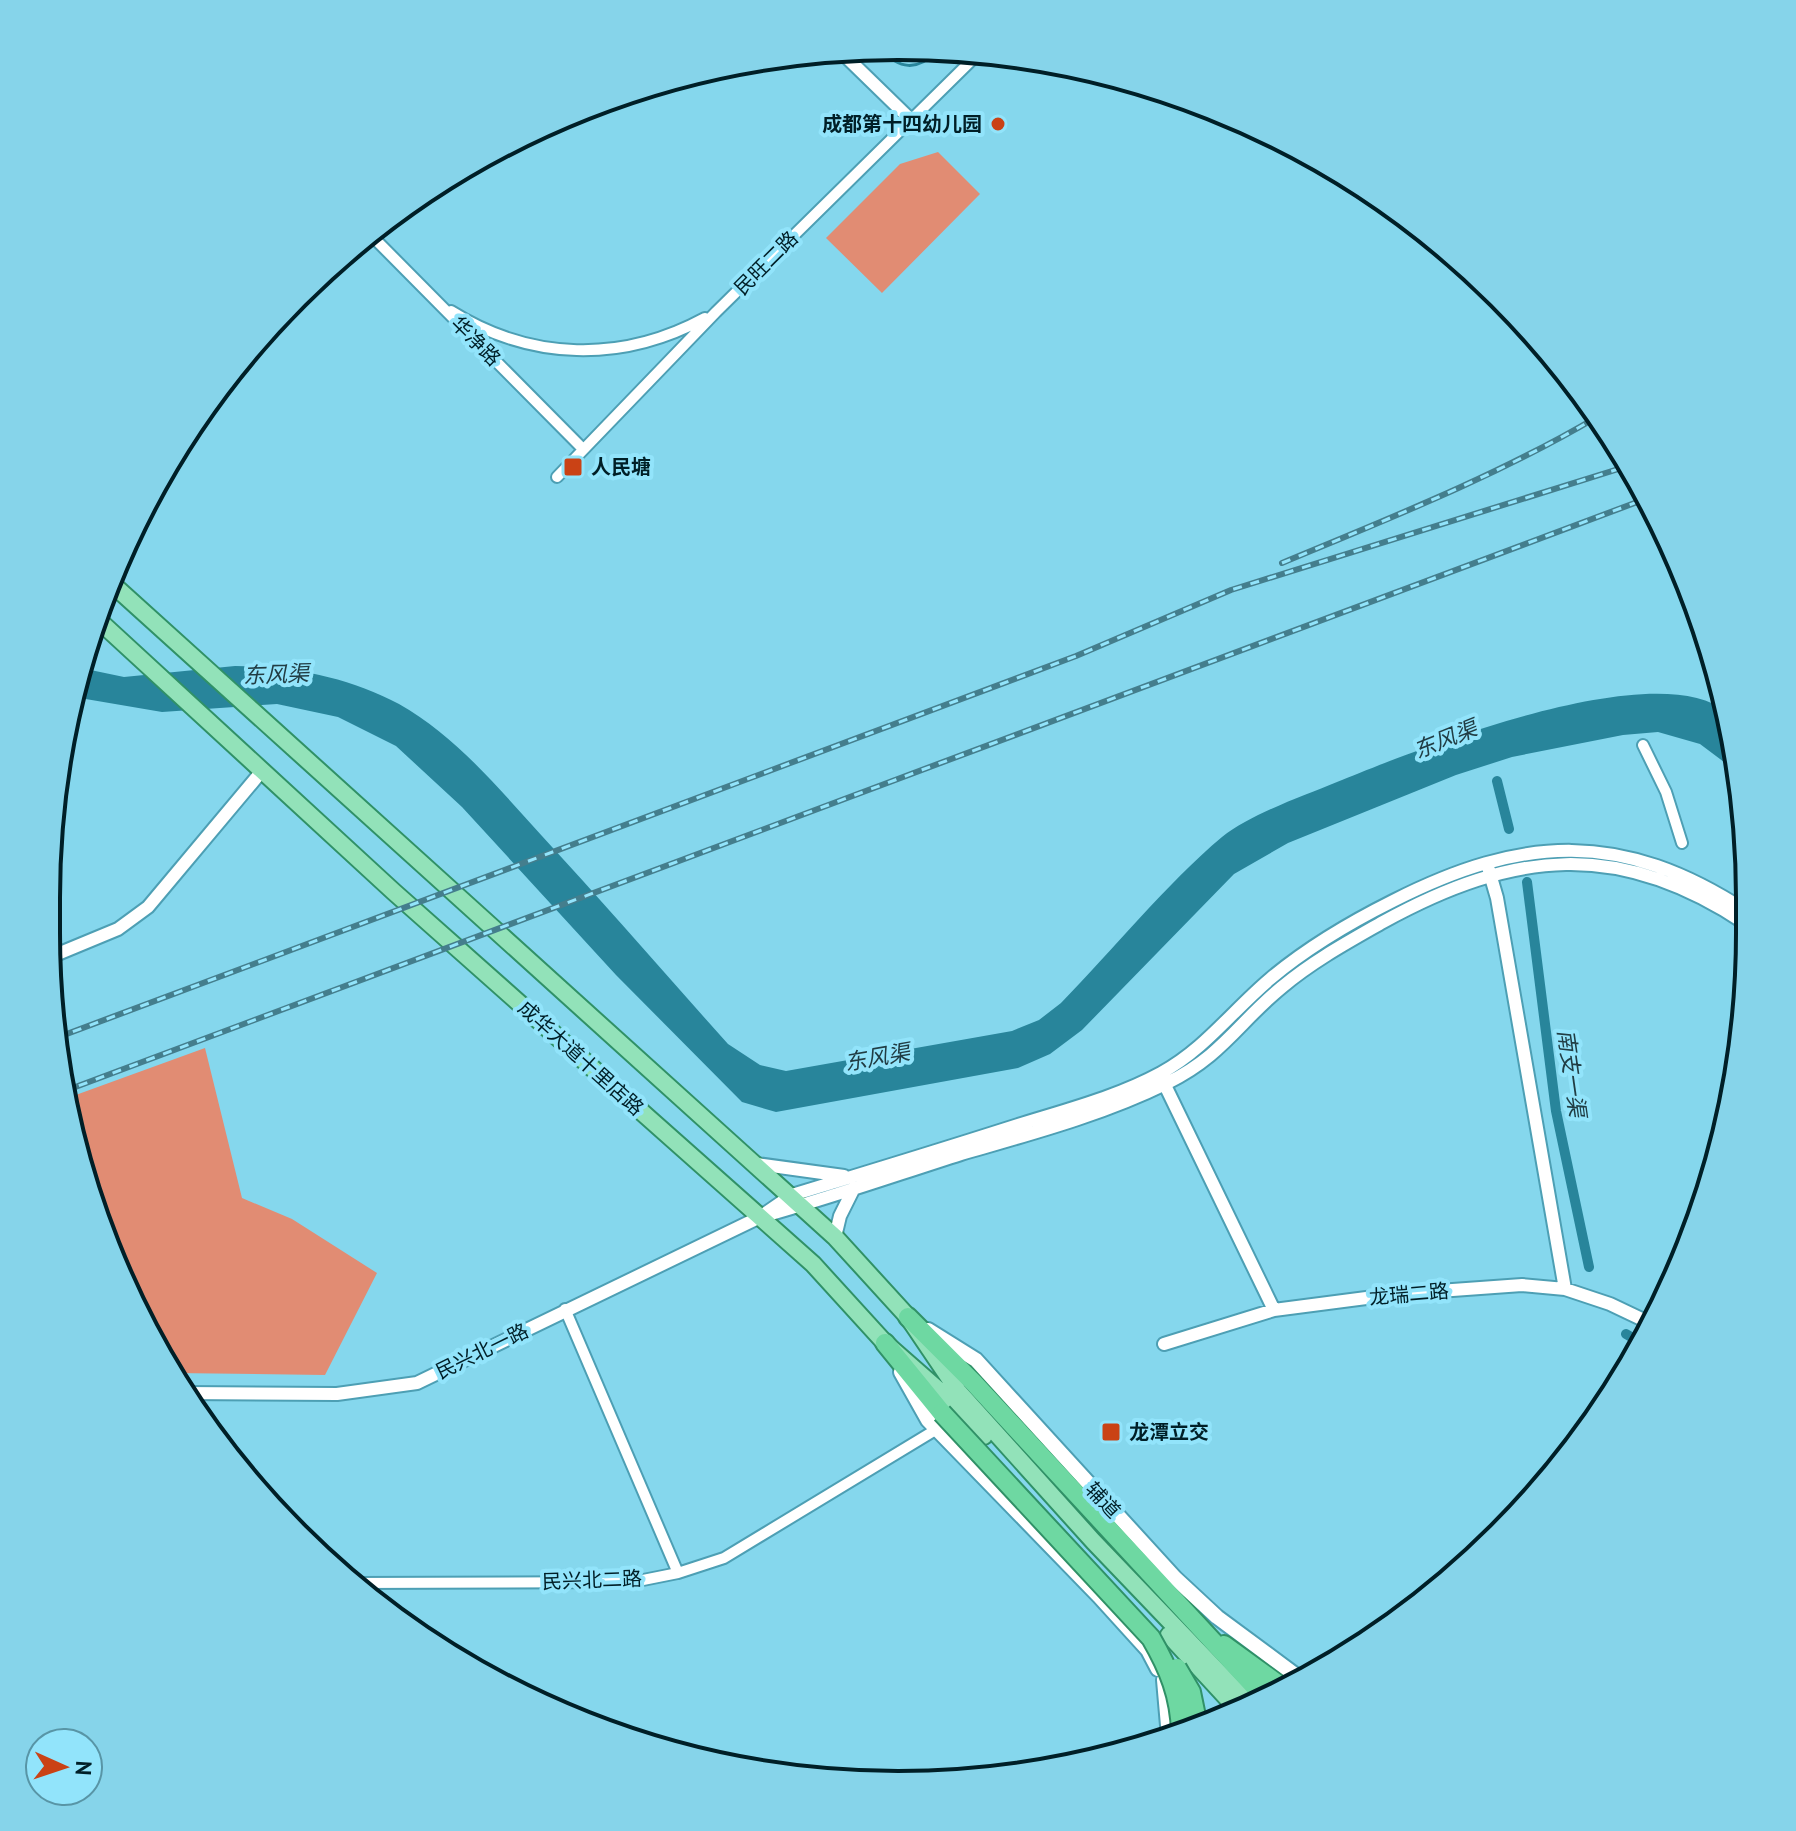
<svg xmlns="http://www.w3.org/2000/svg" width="1796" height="1831" font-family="'PT Sans','Noto Sans SC',sans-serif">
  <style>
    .green { fill: #e18c73 }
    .water { fill: #28859b }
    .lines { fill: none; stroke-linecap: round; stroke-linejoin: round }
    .stream { stroke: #28859b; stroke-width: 3 }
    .canal { stroke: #28859b; stroke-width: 10 }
    .minor-casing { stroke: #4d9fb4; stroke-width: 14 }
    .tertiary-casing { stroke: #4d9fb4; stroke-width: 16 }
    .secondary-casing { stroke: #4d9fb4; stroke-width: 18 }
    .primary-casing { stroke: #309167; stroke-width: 20 }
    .trunk-casing { stroke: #309167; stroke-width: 22 }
    .minor { stroke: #fff; stroke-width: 10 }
    .tertiary { stroke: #fff; stroke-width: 12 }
    .secondary { stroke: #fff; stroke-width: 14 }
    .primary { stroke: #92e2b9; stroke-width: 16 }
    .trunk { stroke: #6ed8a2; stroke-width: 18 }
    .rail-casing { stroke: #447e8d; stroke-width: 6 }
    .rail { stroke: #92e4fb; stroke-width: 3; stroke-dasharray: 9; stroke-linecap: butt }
    .trunk-bridge-casing { stroke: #309167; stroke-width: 22; stroke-linecap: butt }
    .trunk-bridge { stroke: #6ed8a2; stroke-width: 18 }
    .poi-dot { fill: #ca4215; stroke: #92e4fb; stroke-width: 3 }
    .labels { text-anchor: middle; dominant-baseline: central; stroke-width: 8; stroke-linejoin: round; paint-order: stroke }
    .poi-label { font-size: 20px; font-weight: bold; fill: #001f27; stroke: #92e4fb; text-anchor: start }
    .street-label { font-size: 20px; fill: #001f27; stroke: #92e4fb }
    .water-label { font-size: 22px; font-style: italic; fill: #213d44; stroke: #92e4fb }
    .rim { fill: none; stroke: #001f27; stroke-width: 4 }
  </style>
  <rect width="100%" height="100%" fill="#85d7ed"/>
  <!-- green -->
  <path class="green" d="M 938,152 L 980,194 L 882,293 L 826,238 L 900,164 Z
    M 205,1048 L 242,1198 L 292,1219 L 377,1273 L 325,1375 L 172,1373 L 111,1259 L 62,1100 Z"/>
  <!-- water -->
  <path class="water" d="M 235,666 C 291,666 349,677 399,704 C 456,736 498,788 542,836 C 605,904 666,975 728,1044 L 760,1065 L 786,1071 L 1012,1031 L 1039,1020 L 1061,1003 C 1112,951 1167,883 1222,837 C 1251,814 1303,796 1337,782 C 1416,750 1654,654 1727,712 L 1736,771 L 1700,744 L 1658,732 L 1623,735 L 1512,757 L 1456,775 L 1288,843 L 1234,874 L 1082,1030 L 1050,1054 L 1018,1068 L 776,1112 L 742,1102 L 616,975 L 462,807 L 396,746 L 338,717 L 277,704 L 162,712 L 74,697 L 81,668 L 124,677 Z"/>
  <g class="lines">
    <!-- stream -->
    <path class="stream" d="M 879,49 C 900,69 916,72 938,51"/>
    <!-- canal -->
    <path class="canal" d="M 1497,781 L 1509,829
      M 1527,882 L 1556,1111 L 1589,1267
      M 1626,1334 L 1643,1344"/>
    <!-- minor casing -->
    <g class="minor-casing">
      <path id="minor" d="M 368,232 L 583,449
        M 451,311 C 531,361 622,363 705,318
        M 557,477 L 716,312 L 980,52
        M 1643,745 L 1666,792 L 1682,843
        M 565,1309 L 678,1573
        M 353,1583 L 633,1582 L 678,1573 L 724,1558 L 937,1429"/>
    </g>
    <!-- tertiary casing -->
    <g class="tertiary-casing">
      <path id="tertiary" d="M 838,49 L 911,120
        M 1488,867 L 1497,898 L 1565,1289
        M 48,958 L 118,929 L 148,907 L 262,771
        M 1162,1079 L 1274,1310
        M 757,1164 L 844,1176
        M 771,1214 C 835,1196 898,1174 961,1154 C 1030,1134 1102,1115 1167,1083 C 1222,1056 1238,1023 1282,987 C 1313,961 1348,942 1383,922 C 1514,850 1619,839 1746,924
        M 835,1237 L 840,1216 L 854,1188
        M 1164,1344 L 1274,1310 L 1397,1294 L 1522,1285 L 1565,1289 L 1610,1304 L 1652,1324
        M 183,1393 L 337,1394 L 417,1383 L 760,1217 L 792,1195 C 868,1172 943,1149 1018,1125 C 1066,1110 1117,1097 1161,1073 C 1205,1049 1232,1011 1270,979 C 1308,947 1349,923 1393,901 C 1523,835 1622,830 1746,911"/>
    </g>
    <!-- secondary casing -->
    <g class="secondary-casing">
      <path id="secondary" d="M 928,1330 L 976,1360 L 1175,1578 L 1217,1617 L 1302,1680
        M 901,1372 L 928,1420 L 1099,1596 L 1148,1650 L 1158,1669
        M 1164,1680 L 1169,1737"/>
    </g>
    <!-- primary casing -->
    <g class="primary-casing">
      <path id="primary" d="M 110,582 L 835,1237 L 908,1317 L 958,1391 L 1093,1541 L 1251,1706
        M 95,617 L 394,892 L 813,1264 L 885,1343 L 950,1400 L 984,1436
        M 1169,1635 L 1239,1711"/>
    </g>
    <!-- trunk casing -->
    <g class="trunk-casing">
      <path id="trunk" d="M 908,1317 L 973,1382 L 1267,1700
        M 885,1343 L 942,1413
        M 1224,1645 L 1286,1690"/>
    </g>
    <!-- minor -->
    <use href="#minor" class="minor"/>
    <!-- tertiary -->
    <use href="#tertiary" class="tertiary"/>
    <!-- secondary -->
    <use href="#secondary" class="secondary"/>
    <!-- primary -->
    <use href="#primary" class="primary"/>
    <!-- trunk -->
    <use href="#trunk" class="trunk"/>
    <!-- rail casing -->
    <g class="rail-casing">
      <path id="rail" d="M 1282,563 C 1390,518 1497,476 1597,417
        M 56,1038 L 1076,656 L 1231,590 L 1628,466
        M 62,1092 L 1648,498"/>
    </g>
    <!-- rail -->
    <use href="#rail" class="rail"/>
    <!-- trunk-bridge casing -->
    <g class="trunk-bridge-casing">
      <path id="trunk-bridge" d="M 942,1413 L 1151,1638 C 1169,1669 1180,1696 1181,1732
        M 1177,1668 L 1191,1692 L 1198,1726"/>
    </g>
    <!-- trunk-bridge -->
    <use href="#trunk-bridge" class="trunk-bridge"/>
  </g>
  <!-- markers -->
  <g class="poi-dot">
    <circle cx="998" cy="124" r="8"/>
    <rect x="563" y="457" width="20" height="20" rx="4"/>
    <rect x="1101" y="1422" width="20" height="20" rx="4"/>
  </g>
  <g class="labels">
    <!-- poi labels -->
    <g class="poi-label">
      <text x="982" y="124" text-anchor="end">成都第十四幼儿园</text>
      <text x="591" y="467">人民塘</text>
      <text x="1129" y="1432">龙潭立交</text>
    </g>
    <!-- street labels -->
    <g class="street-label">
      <text transform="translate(766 263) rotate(-45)">民旺二路</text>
      <text transform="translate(476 341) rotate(45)">华净路</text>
      <text transform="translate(581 1058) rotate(42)">成华大道十里店路</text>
      <text transform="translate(1409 1294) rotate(-5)">龙瑞二路</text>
      <text transform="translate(482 1351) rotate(-26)">民兴北一路</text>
      <text transform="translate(1103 1500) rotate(47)">辅道</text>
      <text transform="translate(592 1580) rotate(-2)">民兴北二路</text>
    </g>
    <!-- water labels -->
    <g class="water-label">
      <text transform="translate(276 674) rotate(-2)">东风渠</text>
      <text transform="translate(1445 739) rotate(-22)">东风渠</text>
      <text transform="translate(877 1057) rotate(-10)">东风渠</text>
      <text transform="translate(1572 1073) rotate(82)">南支一渠</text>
    </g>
  </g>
  <!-- crop -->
  <path d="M0 0H1796V1831H0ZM898 60H898A838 838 0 0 1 1736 898V933A838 838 0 0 1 898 1771H898A838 838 0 0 1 60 933V898A838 838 0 0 1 898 60Z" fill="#86d4ea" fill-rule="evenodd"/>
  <path class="rim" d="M898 60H898A838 838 0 0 1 1736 898V933A838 838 0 0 1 898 1771H898A838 838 0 0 1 60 933V898A838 838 0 0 1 898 60Z"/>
  <!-- north arrow -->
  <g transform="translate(64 1767) rotate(93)"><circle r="38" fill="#92e4fb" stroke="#5895a6" stroke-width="2"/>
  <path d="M0-6L14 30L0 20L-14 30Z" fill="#ca4215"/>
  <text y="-12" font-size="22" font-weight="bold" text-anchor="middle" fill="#001f27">N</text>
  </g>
</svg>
